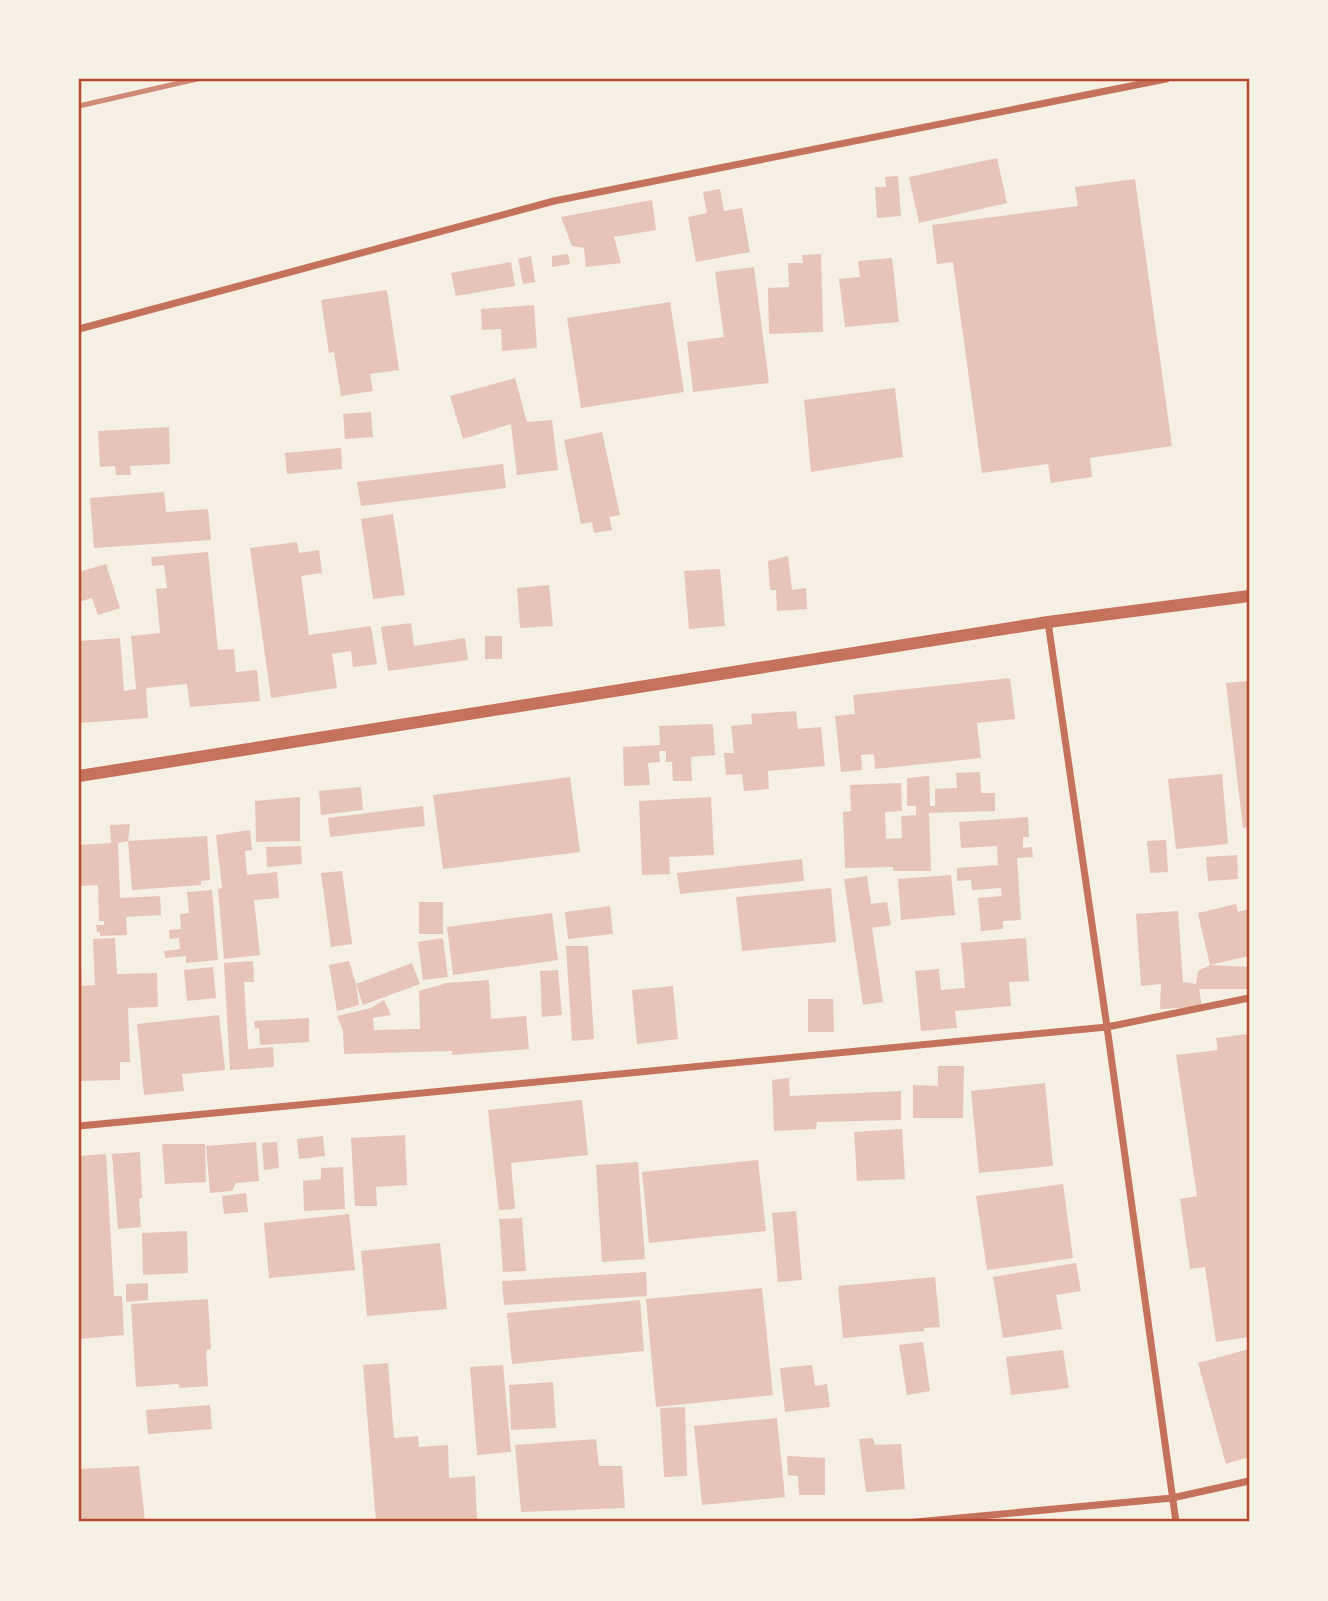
<svg xmlns="http://www.w3.org/2000/svg" width="1328" height="1601" font-family="'DM Sans',sans-serif">
  <style>
    .building { fill: #e6c5b7 }
    .lines { fill: none; stroke-linecap: round; stroke-linejoin: round }
    .minor { stroke: #c5725c; stroke-width: 7 }
    .tertiary { stroke: #c5725c; stroke-width: 12 }
    .rail { stroke: #cf8b77; stroke-width: 5 }
    .neatline { fill: none; stroke: #b5482f; stroke-width: 2.5 }
  </style>
  <rect width="100%" height="100%" fill="#f6efe4"/>
  <!-- building -->
  <path class="building" d="M 997,158 L 1007,203 L 919,223 L 909,177 Z
    M 898,176 L 901,216 L 877,218 L 875,187 L 886,187 L 885,177 Z
    M 1135,179 L 1172,446 L 1090,458 L 1092,477 L 1051,483 L 1048,464 L 982,473 L 953,262 L 937,264 L 932,225 L 1078,206 L 1075,187 Z
    M 720,189 L 724,211 L 742,208 L 750,252 L 696,262 L 688,217 L 707,213 L 703,192 Z
    M 652,200 L 656,230 L 614,237 L 621,263 L 586,267 L 584,248 L 572,246 L 561,217 Z
    M 568,254 L 570,264 L 552,267 L 552,256 Z
    M 821,254 L 823,332 L 769,334 L 768,288 L 789,287 L 788,263 L 803,263 L 802,255 Z
    M 531,256 L 535,282 L 523,284 L 518,259 Z
    M 892,258 L 899,322 L 845,327 L 839,279 L 860,277 L 858,261 Z
    M 511,262 L 515,286 L 456,296 L 451,273 Z
    M 754,267 L 769,383 L 693,392 L 687,342 L 724,337 L 715,272 Z
    M 387,290 L 399,370 L 370,374 L 373,391 L 341,396 L 334,352 L 329,353 L 321,300 Z
    M 670,302 L 684,392 L 581,408 L 567,318 Z
    M 534,305 L 537,348 L 502,351 L 501,329 L 482,330 L 481,309 Z
    M 515,378 L 527,422 L 552,420 L 558,470 L 517,475 L 511,424 L 463,439 L 450,396 Z
    M 895,388 L 903,457 L 811,472 L 804,400 Z
    M 371,412 L 373,437 L 345,439 L 343,414 Z
    M 169,427 L 170,464 L 130,466 L 131,475 L 116,475 L 115,466 L 100,467 L 98,431 Z
    M 602,432 L 620,515 L 609,517 L 612,530 L 594,533 L 592,522 L 581,524 L 564,440 Z
    M 341,448 L 342,469 L 287,474 L 285,453 Z
    M 503,464 L 506,488 L 361,506 L 357,482 Z
    M 164,492 L 166,512 L 208,509 L 211,540 L 94,548 L 90,498 Z
    M 393,514 L 405,595 L 373,599 L 361,519 Z
    M 297,542 L 299,553 L 319,550 L 322,573 L 301,576 L 309,635 L 371,626 L 377,664 L 353,667 L 351,651 L 332,654 L 337,688 L 271,698 L 250,548 Z
    M 208,552 L 218,650 L 234,649 L 236,672 L 257,670 L 260,701 L 190,707 L 187,684 L 166,686 L 146,688 L 148,718 L 79,723 L 79,641 L 120,638 L 124,691 L 136,689 L 131,636 L 160,633 L 156,589 L 167,588 L 164,565 L 152,566 L 151,557 Z
    M 788,556 L 792,590 L 806,588 L 807,609 L 777,611 L 776,590 L 770,590 L 768,561 Z
    M 106,564 L 120,608 L 98,615 L 92,598 L 79,602 L 79,572 Z
    M 720,569 L 725,626 L 689,629 L 684,571 Z
    M 549,585 L 553,626 L 520,628 L 517,588 Z
    M 411,623 L 414,646 L 465,638 L 468,660 L 388,671 L 381,627 Z
    M 485,636 L 502,636 L 502,659 L 485,659 Z
    M 1010,678 L 1015,719 L 977,723 L 981,758 L 875,769 L 874,754 L 861,755 L 862,770 L 841,772 L 835,716 L 855,714 L 853,695 Z
    M 1249,681 L 1249,827 L 1243,828 L 1226,683 Z
    M 796,711 L 798,729 L 821,727 L 825,766 L 768,771 L 769,789 L 744,791 L 742,774 L 726,775 L 724,753 L 734,753 L 731,726 L 752,724 L 751,714 Z
    M 713,724 L 715,755 L 691,757 L 692,781 L 673,781 L 672,762 L 666,762 L 666,751 L 659,751 L 660,762 L 648,763 L 650,785 L 624,786 L 623,747 L 660,745 L 659,726 Z
    M 980,772 L 981,793 L 995,793 L 995,811 L 929,813 L 931,871 L 893,871 L 893,867 L 845,868 L 843,812 L 851,811 L 850,785 L 901,783 L 902,811 L 885,812 L 886,839 L 902,838 L 901,816 L 916,815 L 916,806 L 907,806 L 907,778 L 929,776 L 930,806 L 935,806 L 935,789 L 957,788 L 956,773 Z
    M 1222,774 L 1228,844 L 1176,849 L 1168,779 Z
    M 570,777 L 580,852 L 443,869 L 433,795 Z
    M 361,787 L 363,810 L 321,815 L 319,791 Z
    M 300,797 L 300,841 L 256,842 L 255,801 Z
    M 711,797 L 714,855 L 669,857 L 670,874 L 642,875 L 639,801 Z
    M 423,806 L 425,826 L 330,837 L 328,818 Z
    M 1028,817 L 1029,837 L 1023,837 L 1023,848 L 1032,847 L 1033,857 L 1017,858 L 1021,920 L 1003,921 L 1003,929 L 981,931 L 978,898 L 1002,896 L 1001,888 L 972,890 L 971,880 L 957,881 L 957,868 L 998,865 L 997,846 L 961,848 L 959,822 Z
    M 130,824 L 128,841 L 207,836 L 210,880 L 201,881 L 201,885 L 132,890 L 128,841 L 118,843 L 120,898 L 160,896 L 161,915 L 126,917 L 127,935 L 100,936 L 100,932 L 97,932 L 96,925 L 104,925 L 104,921 L 99,921 L 98,885 L 79,886 L 79,845 L 111,843 L 110,825 Z
    M 250,830 L 252,850 L 245,851 L 247,875 L 277,872 L 279,898 L 254,900 L 260,955 L 224,959 L 218,889 L 222,888 L 216,835 Z
    M 1166,840 L 1168,872 L 1150,873 L 1147,841 Z
    M 301,846 L 302,864 L 267,867 L 266,847 Z
    M 1237,855 L 1238,879 L 1208,881 L 1206,857 Z
    M 802,859 L 804,881 L 680,894 L 677,873 Z
    M 342,871 L 352,944 L 331,947 L 321,873 Z
    M 951,875 L 955,915 L 901,920 L 898,879 Z
    M 867,876 L 871,904 L 887,902 L 891,925 L 872,928 L 883,1002 L 863,1005 L 844,879 Z
    M 831,888 L 836,942 L 742,951 L 736,897 Z
    M 212,890 L 218,960 L 186,963 L 186,956 L 165,958 L 164,951 L 180,949 L 179,938 L 170,939 L 169,930 L 181,929 L 180,914 L 189,913 L 187,892 Z
    M 419,902 L 443,902 L 443,934 L 419,934 Z
    M 1236,904 L 1238,912 L 1249,909 L 1249,956 L 1210,965 L 1198,913 Z
    M 610,906 L 613,934 L 568,939 L 565,912 Z
    M 1178,911 L 1183,982 L 1196,984 L 1198,971 L 1210,965 L 1249,967 L 1249,989 L 1199,989 L 1202,1007 L 1160,1009 L 1161,984 L 1141,986 L 1136,914 Z
    M 552,913 L 558,960 L 453,975 L 447,927 Z
    M 115,938 L 117,974 L 157,973 L 158,1007 L 128,1008 L 130,1062 L 120,1062 L 120,1080 L 79,1081 L 79,968 L 81,968 L 82,986 L 95,985 L 93,939 Z
    M 443,938 L 448,977 L 423,980 L 418,942 Z
    M 1026,938 L 1029,981 L 1009,982 L 1011,1006 L 955,1011 L 957,1028 L 921,1031 L 915,971 L 939,969 L 941,990 L 965,988 L 961,943 Z
    M 566,946 L 588,946 L 594,1039 L 572,1041 Z
    M 253,961 L 254,982 L 244,982 L 248,1049 L 273,1047 L 274,1067 L 230,1070 L 224,963 Z
    M 349,961 L 356,984 L 412,963 L 420,984 L 363,1005 L 356,984 L 359,1005 L 337,1011 L 329,965 Z
    M 213,967 L 216,998 L 187,1001 L 184,970 Z
    M 558,970 L 562,1015 L 542,1017 L 540,971 Z
    M 489,980 L 491,1019 L 526,1016 L 529,1049 L 452,1055 L 452,1051 L 344,1054 L 343,1031 L 337,1016 L 371,1008 L 384,1000 L 391,1015 L 373,1018 L 374,1030 L 420,1029 L 419,991 L 447,983 Z
    M 673,986 L 678,1039 L 637,1044 L 632,990 Z
    M 808,999 L 833,999 L 834,1032 L 808,1032 Z
    M 219,1015 L 225,1070 L 182,1074 L 184,1091 L 144,1095 L 137,1024 Z
    M 309,1018 L 309,1042 L 260,1045 L 259,1028 L 255,1029 L 254,1021 Z
    M 1248,1034 L 1249,1337 L 1216,1342 L 1205,1267 L 1190,1269 L 1180,1199 L 1197,1196 L 1176,1055 L 1218,1050 L 1216,1038 Z
    M 938,1066 L 964,1066 L 963,1118 L 913,1118 L 913,1085 L 938,1086 Z
    M 789,1078 L 790,1096 L 901,1091 L 901,1120 L 817,1122 L 816,1129 L 774,1131 L 772,1080 Z
    M 1045,1083 L 1053,1166 L 979,1173 L 971,1091 Z
    M 582,1100 L 588,1155 L 511,1163 L 515,1209 L 499,1210 L 488,1110 Z
    M 902,1129 L 905,1179 L 857,1181 L 854,1132 Z
    M 405,1135 L 407,1185 L 376,1187 L 377,1206 L 355,1206 L 351,1138 Z
    M 323,1136 L 325,1156 L 299,1159 L 297,1139 Z
    M 256,1142 L 259,1181 L 236,1183 L 232,1191 L 210,1193 L 206,1146 Z
    M 277,1142 L 279,1168 L 264,1170 L 262,1143 Z
    M 162,1144 L 205,1144 L 206,1182 L 165,1184 Z
    M 140,1152 L 142,1198 L 139,1198 L 141,1227 L 118,1229 L 112,1154 Z
    M 106,1154 L 114,1296 L 122,1296 L 124,1335 L 79,1339 L 79,1156 Z
    M 758,1160 L 766,1231 L 649,1243 L 642,1172 Z
    M 638,1162 L 645,1259 L 602,1262 L 596,1165 Z
    M 343,1167 L 345,1209 L 304,1211 L 303,1181 L 321,1179 L 321,1168 Z
    M 1063,1184 L 1073,1258 L 987,1270 L 976,1196 Z
    M 246,1193 L 248,1212 L 224,1214 L 222,1196 Z
    M 796,1211 L 802,1280 L 778,1282 L 772,1213 Z
    M 349,1214 L 355,1270 L 269,1278 L 264,1223 Z
    M 522,1218 L 526,1271 L 503,1272 L 499,1219 Z
    M 187,1231 L 188,1273 L 143,1275 L 142,1233 Z
    M 440,1243 L 447,1309 L 367,1316 L 361,1251 Z
    M 1076,1263 L 1081,1291 L 1056,1295 L 1062,1329 L 1003,1338 L 993,1277 Z
    M 646,1272 L 647,1296 L 504,1305 L 502,1281 Z
    M 935,1277 L 940,1327 L 924,1328 L 924,1331 L 843,1338 L 838,1286 Z
    M 148,1283 L 148,1300 L 126,1302 L 126,1284 Z
    M 762,1288 L 773,1395 L 656,1407 L 646,1299 Z
    M 208,1299 L 211,1349 L 206,1350 L 208,1386 L 180,1388 L 178,1384 L 136,1387 L 131,1304 Z
    M 640,1300 L 644,1351 L 512,1364 L 507,1313 Z
    M 923,1342 L 930,1391 L 907,1395 L 899,1345 Z
    M 1249,1349 L 1249,1457 L 1226,1464 L 1198,1363 Z
    M 1063,1350 L 1069,1388 L 1011,1395 L 1006,1357 Z
    M 388,1363 L 394,1438 L 418,1436 L 419,1447 L 448,1445 L 449,1478 L 475,1476 L 477,1520 L 376,1522 L 363,1365 Z
    M 503,1365 L 511,1452 L 477,1455 L 470,1367 Z
    M 812,1365 L 815,1386 L 827,1384 L 830,1407 L 785,1412 L 780,1368 Z
    M 553,1382 L 556,1428 L 511,1430 L 509,1385 Z
    M 210,1405 L 212,1429 L 148,1434 L 146,1410 Z
    M 685,1407 L 687,1476 L 664,1477 L 660,1408 Z
    M 777,1418 L 785,1497 L 702,1505 L 694,1426 Z
    M 873,1438 L 875,1445 L 901,1444 L 905,1489 L 866,1492 L 859,1439 Z
    M 596,1439 L 599,1466 L 622,1466 L 625,1508 L 521,1512 L 515,1445 Z
    M 787,1456 L 825,1458 L 825,1495 L 799,1495 L 798,1476 L 788,1475 Z
    M 139,1466 L 145,1522 L 79,1522 L 79,1469 Z"/>
  <g class="lines">
    <!-- minor -->
    <path class="minor" d="M 79,329 L 554,201 L 1166,79
      M 1048,622 L 1107,1027 L 1176,1522
      M 79,1126 L 1107,1027 L 1249,998
      M 916,1522 L 1172,1498 L 1249,1481"/>
    <!-- tertiary -->
    <path class="tertiary" d="M 79,776 L 1048,622 L 1249,596"/>
    <!-- rail -->
    <path class="rail" d="M 79,106 L 197,79"/>
  </g>
  <!-- border -->
  <rect width="1328" height="1601" fill="none" stroke="#f6efe4" stroke-width="161"/>
  <rect x="80" y="80" width="1168" height="1440" class="neatline"/>
</svg>
